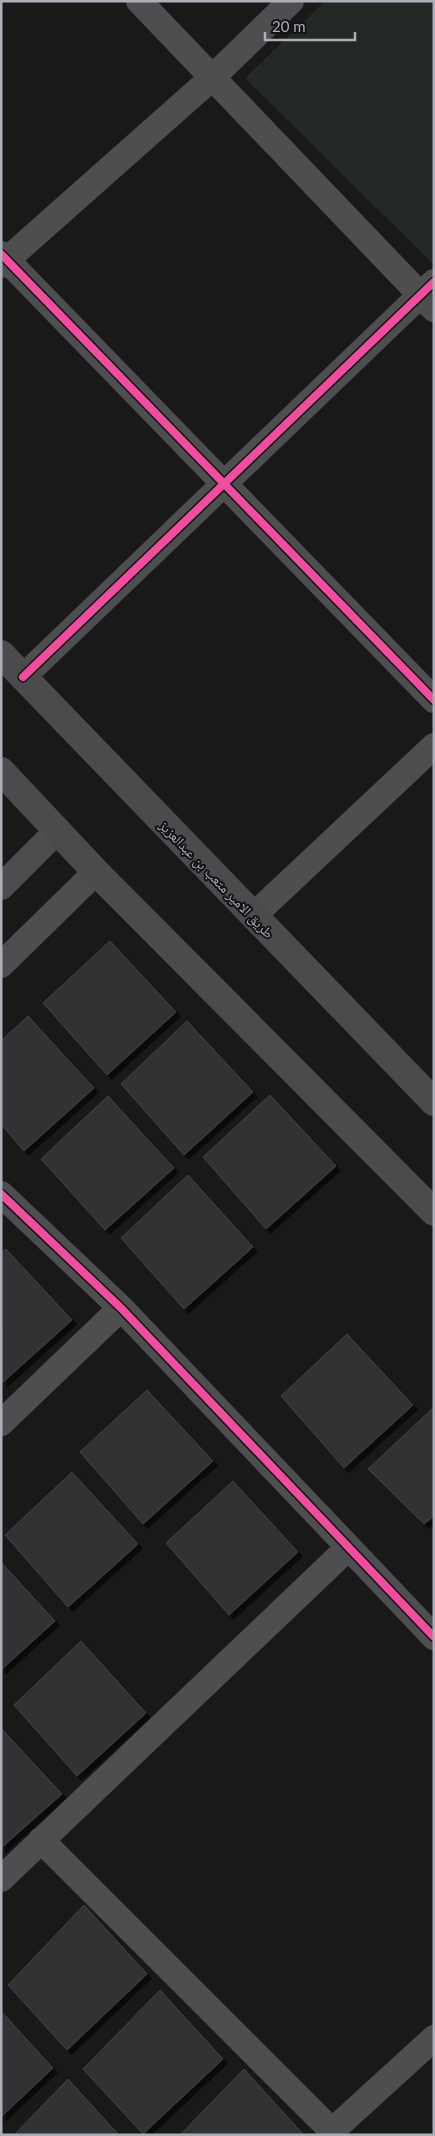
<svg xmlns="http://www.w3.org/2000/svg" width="435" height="2136" font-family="Lato,'Noto Naskh Arabic',sans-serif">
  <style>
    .green { fill: #232924 }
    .building { fill: #333334; stroke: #424245; filter: url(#shadow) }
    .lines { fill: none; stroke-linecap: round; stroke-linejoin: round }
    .street { stroke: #4e4e51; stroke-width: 26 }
    .primary { stroke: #4b4b4d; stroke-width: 28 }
    .cycleway-casing { stroke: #131315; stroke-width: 11 }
    .cycleway { stroke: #ef4d9e; stroke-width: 8 }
    .labels { text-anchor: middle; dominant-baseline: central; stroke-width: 4; stroke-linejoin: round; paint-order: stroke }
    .street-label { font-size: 14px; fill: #acaeb8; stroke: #131315 }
  </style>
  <defs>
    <filter id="shadow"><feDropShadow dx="4.5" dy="4.5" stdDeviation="0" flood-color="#0009"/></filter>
  </defs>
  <rect width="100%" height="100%" fill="#191919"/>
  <!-- green -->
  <path class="green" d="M 325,1 L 434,1 L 434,265 L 245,78 Z"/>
  <!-- building -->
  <path class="building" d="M 110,941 L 176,1012 L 107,1075 L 43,1003 Z
    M 28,1016 L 94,1088 L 24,1151 L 1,1124 L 1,1041 Z
    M 187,1021 L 253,1092 L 184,1155 L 121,1084 Z
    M 270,1095 L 336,1166 L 266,1229 L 203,1157 Z
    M 108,1096 L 174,1168 L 105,1230 L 41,1159 Z
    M 188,1175 L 253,1247 L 184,1309 L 121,1238 Z
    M 6,1249 L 72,1320 L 2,1383 L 1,1253 Z
    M 347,1334 L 413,1405 L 344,1468 L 281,1396 Z
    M 147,1390 L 213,1461 L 143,1524 L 80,1452 Z
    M 434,1407 L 434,1516 L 424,1524 L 368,1469 Z
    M 72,1472 L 138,1544 L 68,1607 L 5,1535 Z
    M 233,1481 L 298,1552 L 229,1615 L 166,1543 Z
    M 1,1562 L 55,1621 L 1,1670 Z
    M 81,1641 L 146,1713 L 77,1776 L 14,1705 Z
    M 1,1728 L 62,1794 L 1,1848 Z
    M 84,1905 L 147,1974 L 67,2050 L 8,1985 Z
    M 160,1990 L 223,2059 L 143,2134 L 83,2069 Z
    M 1,2011 L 53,2068 L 1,2117 Z
    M 244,2069 L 304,2135 L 180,2135 Z
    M 68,2079 L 119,2135 L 14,2135 Z"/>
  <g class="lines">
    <!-- street -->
    <path class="street" d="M 139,1 L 434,309
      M 1,254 L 434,700
      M 1,265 L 213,77 L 291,1
      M 23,677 L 434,282
      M 1,887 L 57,831
      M 253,916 L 434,746
      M 1,965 L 96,872
      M 1,1194 L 121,1308 L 434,1637
      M 1,1423 L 121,1308
      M 41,1840 L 336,2135
      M 1,1879 L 348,1548
      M 332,2131 L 434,2038"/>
    <!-- primary -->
    <path class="primary" d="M 1,654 L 434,1102
      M 1,771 L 96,872 L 434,1212"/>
    <!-- cycleway casing -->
    <g class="cycleway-casing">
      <path id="cycleway" d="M 1,254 L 434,700
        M 23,677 L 434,282
        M 1,1194 L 121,1308 L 434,1637"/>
    </g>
    <!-- cycleway -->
    <use href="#cycleway" class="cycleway"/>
  </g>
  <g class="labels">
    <!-- street labels -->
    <g class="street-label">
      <text transform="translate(217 879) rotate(46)">طريق الامير متعب بن عبدالعزيز</text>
    </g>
  </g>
  <!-- border -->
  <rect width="435" height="2136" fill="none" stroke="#acaeb8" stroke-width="5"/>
  <!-- scale -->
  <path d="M265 32v8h90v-8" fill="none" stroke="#acaeb8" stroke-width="2.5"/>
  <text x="272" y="32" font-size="15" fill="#acaeb8" stroke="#131315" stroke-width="4" paint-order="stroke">20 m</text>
</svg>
